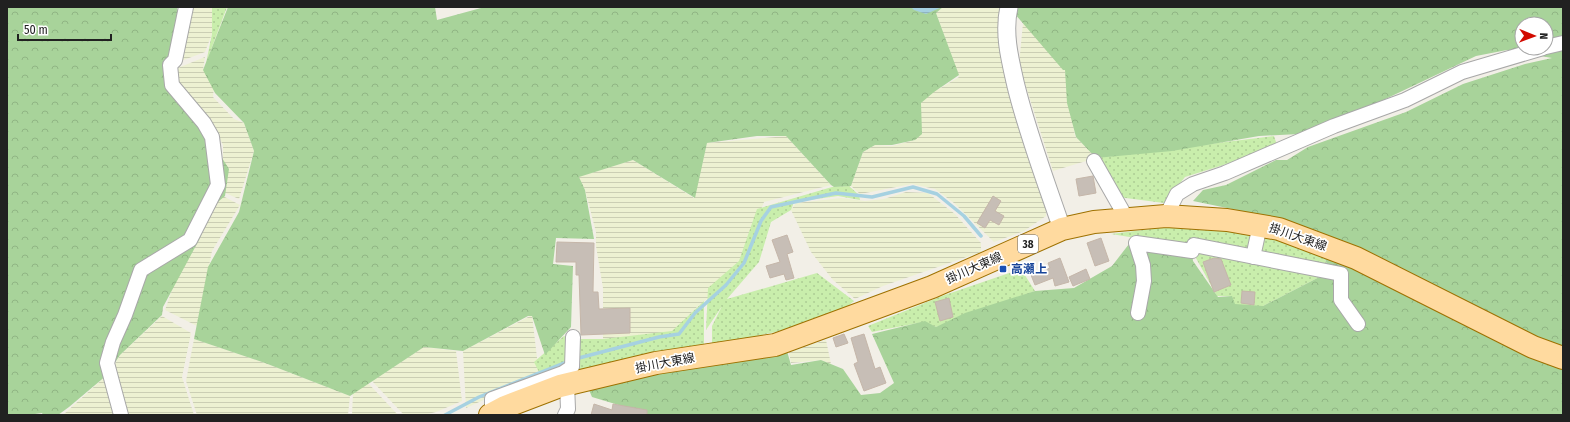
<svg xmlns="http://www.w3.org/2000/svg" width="1570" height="422" font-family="'Fira Sans Condensed','Noto Sans JP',sans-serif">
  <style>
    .farmland { fill: url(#farmland-rules) }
    .grass { fill: url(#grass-dots) }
    .forest { fill: url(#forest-crowns); fill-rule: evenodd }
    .water { fill: url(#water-rules) }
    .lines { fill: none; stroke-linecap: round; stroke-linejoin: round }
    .stream { stroke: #a6d1e1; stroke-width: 3.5 }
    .building { fill: #c7beb6; stroke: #c5b6a9 }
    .minor-casing { stroke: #a8a8a8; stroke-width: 16 }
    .tertiary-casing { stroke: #a8a8a8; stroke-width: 19 }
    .primary-casing { stroke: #9e7100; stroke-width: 24 }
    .minor { stroke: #fff; stroke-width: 14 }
    .tertiary { stroke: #fff; stroke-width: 17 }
    .primary { stroke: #ffda9f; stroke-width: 22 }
    .transit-dot { fill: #1a4fb4; stroke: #fff; stroke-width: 1.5 }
    .labels { text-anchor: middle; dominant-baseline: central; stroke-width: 3.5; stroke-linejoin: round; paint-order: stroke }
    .shield { fill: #fff; stroke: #646464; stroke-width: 1 }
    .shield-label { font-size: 11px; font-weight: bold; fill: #212121 }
    .street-label { font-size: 12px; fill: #212121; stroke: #fff }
    .transit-label { font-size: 12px; font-weight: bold; fill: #164399; stroke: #fff; text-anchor: start }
  </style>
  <defs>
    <pattern id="farmland-rules" width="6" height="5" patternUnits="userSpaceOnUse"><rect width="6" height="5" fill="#edf1d2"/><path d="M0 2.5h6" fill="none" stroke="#cbceb4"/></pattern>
    <pattern id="grass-dots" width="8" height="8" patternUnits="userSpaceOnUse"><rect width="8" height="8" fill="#c9eeac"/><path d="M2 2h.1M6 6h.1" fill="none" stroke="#accc94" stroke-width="1.8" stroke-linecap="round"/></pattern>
    <pattern id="forest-crowns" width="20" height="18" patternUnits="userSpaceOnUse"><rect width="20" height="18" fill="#a8d39a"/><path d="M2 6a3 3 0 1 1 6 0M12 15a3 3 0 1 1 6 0" fill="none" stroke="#90b584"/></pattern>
    <pattern id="water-rules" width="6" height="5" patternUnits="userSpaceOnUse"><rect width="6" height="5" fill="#a6d1e1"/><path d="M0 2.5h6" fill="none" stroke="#8fb3c1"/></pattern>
  </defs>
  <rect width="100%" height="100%" fill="#f2efe7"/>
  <!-- farmland -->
  <path class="farmland" d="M 188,7 L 218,7 L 215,26 L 205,52 L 181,61 L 188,35 Z
    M 943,7 L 1006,7 L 1046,208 L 1046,216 L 1024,231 L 994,242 L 954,203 L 935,189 L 912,184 L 860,194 L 851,186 L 863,152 L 875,145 L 892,146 L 915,140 L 919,110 L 924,94 L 939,89 L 959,77 L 936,13 Z
    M 1023,23 L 1065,70 L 1075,136 L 1096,158 L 1053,171 L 1019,65 Z
    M 205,57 L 203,70 L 215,74 L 213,97 L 234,119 L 244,123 L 254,151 L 239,199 L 223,192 L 223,145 L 209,119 L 168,72 Z
    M 786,136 L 831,185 L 764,202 L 741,261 L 726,285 L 699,305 L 672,332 L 603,339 L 603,288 L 596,246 L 596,232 L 585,190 L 578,177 L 633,160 L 694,198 L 707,143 Z
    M 906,192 L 928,193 L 955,214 L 981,243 L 981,252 L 883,286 L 855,299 L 833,280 L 811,252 L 791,210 L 796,203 L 841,198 L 865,201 L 884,199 Z
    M 221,195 L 240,205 L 212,251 L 197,326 L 165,310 L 191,236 Z
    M 532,315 L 539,375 L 466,408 L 463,351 Z
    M 162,316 L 191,333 L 182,377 L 194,415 L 123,415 L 110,373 L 120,355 Z
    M 194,339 L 265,363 L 350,396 L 348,415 L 197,415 L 186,381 Z
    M 826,340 L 831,364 L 821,360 L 791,363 L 789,352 Z
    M 424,347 L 456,351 L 462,401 L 436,412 L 424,415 L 404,415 L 372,381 Z
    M 107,375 L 115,415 L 61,415 L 64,414 Z
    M 368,383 L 398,415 L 352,415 L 353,393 Z"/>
  <!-- grass -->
  <path class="grass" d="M 212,7 L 227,7 L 206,63 L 212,34 Z
    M 1274,136 L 1278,148 L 1185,177 L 1164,203 L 1118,197 L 1096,158 Z
    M 849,186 L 859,195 L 860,200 L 838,196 L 794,202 L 791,210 L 771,222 L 759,262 L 727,299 L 817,273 L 854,301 L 843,310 L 810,325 L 712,345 L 712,326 L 722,306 L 706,330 L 708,288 L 739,261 L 757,209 L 832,187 Z
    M 1175,226 L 1228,230 L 1273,237 L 1323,253 L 1329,272 L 1263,306 L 1234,306 L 1231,296 L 1217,296 L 1192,251 L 1191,247 L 1111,234 Z
    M 1021,269 L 1035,291 L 936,327 L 923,322 L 872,332 L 868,326 L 942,296 Z
    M 704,301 L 704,351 L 543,380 L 534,362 L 564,336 L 573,339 L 603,339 L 672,331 Z"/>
  <!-- forest -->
  <path class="forest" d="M 7,7 L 177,7 L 178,18 L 168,72 L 229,169 L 225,196 L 213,206 L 199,240 L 163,307 L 162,315 L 120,355 L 107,375 L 69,407 L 58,415 L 43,415 L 42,413 L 28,415 L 7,415 Z
    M 228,7 L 435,7 L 437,20 L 481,8 L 481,7 L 943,7 L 936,13 L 959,75 L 934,92 L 921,103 L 922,134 L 915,140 L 892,145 L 875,145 L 863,152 L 851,186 L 834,187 L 831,185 L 786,136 L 757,136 L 707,143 L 695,198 L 633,160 L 579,177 L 585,190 L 594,239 L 556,238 L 553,264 L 573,266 L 571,327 L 545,355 L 532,316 L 528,316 L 463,351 L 424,347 L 350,396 L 265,363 L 194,339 L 208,267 L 239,212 L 254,151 L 244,123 L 215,93 L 203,70 Z
    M 1009,7 L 1563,7 L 1563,415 L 642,415 L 642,412 L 592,397 L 589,390 L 636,376 L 787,351 L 791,365 L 821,360 L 843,369 L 861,395 L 880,393 L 894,383 L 872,334 L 925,321 L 936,327 L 965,313 L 1035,291 L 1074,288 L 1112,266 L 1129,244 L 1192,251 L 1193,261 L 1218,297 L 1232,296 L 1235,304 L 1263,306 L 1329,272 L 1319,238 L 1289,225 L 1237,210 L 1193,201 L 1203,190 L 1226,185 L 1276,160 L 1287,160 L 1308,147 L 1406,112 L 1463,84 L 1525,64 L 1552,58 L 1507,50 L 1476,56 L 1356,113 L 1299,134 L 1259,136 L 1172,151 L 1096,158 L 1076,137 L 1067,103 L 1065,70 L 1063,70 ZM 1522,24 L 1546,24 L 1546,48 L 1522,48 Z"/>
  <!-- water -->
  <path class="water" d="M 911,7 L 942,7 L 926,14 L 914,10 Z"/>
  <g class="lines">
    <!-- stream -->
    <path class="stream" d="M 575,359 L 659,337 L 679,334 L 695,313 L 726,285 L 744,263 L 761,221 L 771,207 L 836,193 L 872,197 L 913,187 L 937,194 L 964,216 L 981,236
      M 445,415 L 479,397 L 569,361"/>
  </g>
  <!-- building -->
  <path class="building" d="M 1093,176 L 1096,193 L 1079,196 L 1076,179 Z
    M 993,196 L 1001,201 L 995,211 L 1004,216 L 999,225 L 990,220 L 985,228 L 977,223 Z
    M 787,235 L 793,252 L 787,254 L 794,278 L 786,280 L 784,274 L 770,278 L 766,266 L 780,262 L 772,240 Z
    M 1101,238 L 1109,261 L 1095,266 L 1087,243 Z
    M 557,242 L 594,243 L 593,292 L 598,292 L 599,309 L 630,308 L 630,333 L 581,335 L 579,275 L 576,275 L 576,262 L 556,262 Z
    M 1060,258 L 1069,282 L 1055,286 L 1053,278 L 1035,285 L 1031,275 L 1050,268 L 1048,263 Z
    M 1214,258 L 1221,259 L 1231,285 L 1214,292 L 1203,262 Z
    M 1086,269 L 1090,279 L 1073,286 L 1069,277 Z
    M 1242,291 L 1255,292 L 1254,305 L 1241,303 Z
    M 949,298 L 953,317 L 940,321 L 935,302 Z
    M 844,334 L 848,343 L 836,347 L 833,338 Z
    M 864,334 L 875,369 L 880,367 L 886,383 L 864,391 L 854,364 L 858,362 L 851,338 Z
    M 594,404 L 612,410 L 613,404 L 647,410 L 647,415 L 591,415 Z"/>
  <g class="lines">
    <!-- minor casing -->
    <g class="minor-casing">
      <path id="minor" d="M 1546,47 L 1563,43
        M 1094,161 L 1127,219
        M 1166,216 L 1177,194 L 1193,184 L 1225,173 L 1334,126 L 1405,100 L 1462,72 L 1543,48
        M 1253,257 L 1260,225
        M 1138,313 L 1144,281 L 1143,265 L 1136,243 L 1192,251 L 1194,245 L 1341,274 L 1341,300 L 1358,324
        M 492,414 L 492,399 L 563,373 L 572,367 L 573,337
        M 121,415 L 107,363 L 113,342 L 125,315 L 141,270 L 190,240 L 218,185 L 212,137 L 204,123 L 172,85 L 170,65 L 175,60 L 186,7
        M 565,415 L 568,409 L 567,384"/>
    </g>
    <!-- tertiary casing -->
    <g class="tertiary-casing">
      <path id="tertiary" d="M 1009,7 C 1003,33 1010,60 1016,86 C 1028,135 1046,182 1062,229"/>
    </g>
    <!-- primary casing -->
    <g class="primary-casing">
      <path id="primary" d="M 490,415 L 505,407 L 560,386 L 656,363 L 775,345 L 932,287 L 1062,229 L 1094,222 L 1166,216 L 1227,220 L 1279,229 L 1356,258 L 1533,347 L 1563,358"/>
    </g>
    <!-- minor -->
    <use href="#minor" class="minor"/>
    <!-- tertiary -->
    <use href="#tertiary" class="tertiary"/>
    <!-- primary -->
    <use href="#primary" class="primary"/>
  </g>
  <!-- markers -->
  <rect class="transit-dot" x="999" y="265" width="8" height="8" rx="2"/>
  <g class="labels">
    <!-- shield labels -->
    <rect class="shield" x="1018" y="235" width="20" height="18" rx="3"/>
    <g class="shield-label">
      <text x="1028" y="244">38</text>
    </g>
    <!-- street labels -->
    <g class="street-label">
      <text transform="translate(1298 237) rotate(19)">掛川大東線</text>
      <text transform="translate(974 268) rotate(-24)">掛川大東線</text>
      <text transform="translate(665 363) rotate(-11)">掛川大東線</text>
    </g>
    <!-- transit labels -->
    <g class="transit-label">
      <text x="1011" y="269">高瀬上</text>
    </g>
  </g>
  <!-- border -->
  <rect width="1570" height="422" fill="none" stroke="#212121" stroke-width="16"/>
  <!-- north arrow -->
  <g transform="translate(1534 36) rotate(91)"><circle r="19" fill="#ffffff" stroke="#a6a6a6"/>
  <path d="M0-3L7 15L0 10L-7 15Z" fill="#d20a00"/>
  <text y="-6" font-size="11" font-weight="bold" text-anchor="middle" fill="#212121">N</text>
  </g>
  <!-- scale -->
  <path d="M18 34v6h93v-6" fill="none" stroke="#212121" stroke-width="2"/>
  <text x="24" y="34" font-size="12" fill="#212121" stroke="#ffffff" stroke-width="3" paint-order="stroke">50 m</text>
</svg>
